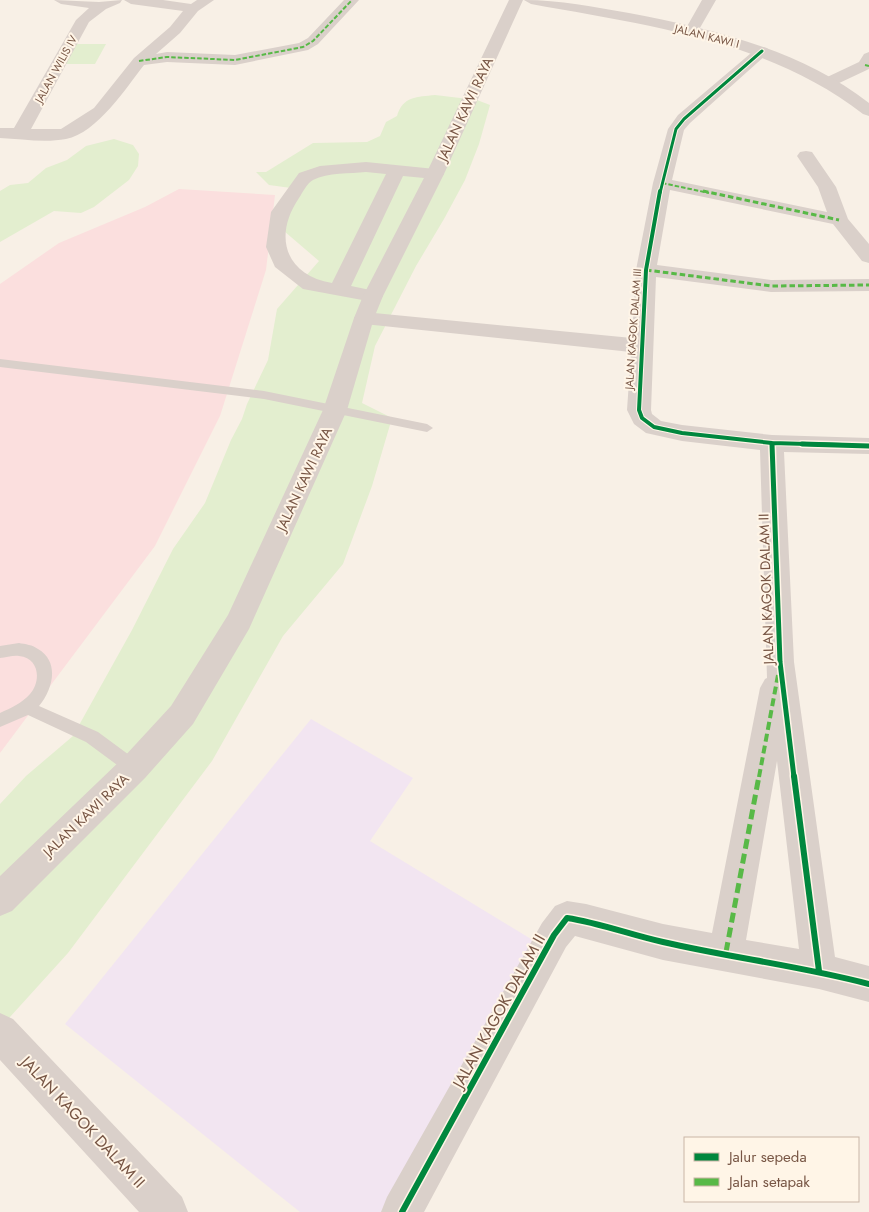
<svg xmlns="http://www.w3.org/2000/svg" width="869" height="1212" font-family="Jost,sans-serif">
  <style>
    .education { fill: #f2e5f1 }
    .medical { fill: #fbdfde }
    .green { fill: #e3eecf }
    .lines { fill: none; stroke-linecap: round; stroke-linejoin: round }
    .lane { fill: #dad0ca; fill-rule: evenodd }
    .street { fill: #dad0ca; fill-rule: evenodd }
    .secondary { fill: #dad0ca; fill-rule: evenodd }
    .quiet-far3 { stroke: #58b947; stroke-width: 2; stroke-dasharray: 4.5 2; stroke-linecap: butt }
    .quiet-far2 { stroke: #58b947; stroke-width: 3; stroke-dasharray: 5.5 3; stroke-linecap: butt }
    .quiet-far1 { stroke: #58b947; stroke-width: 4; stroke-dasharray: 8 4; stroke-linecap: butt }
    .quiet { stroke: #58b947; stroke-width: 5; stroke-dasharray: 10 5; stroke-linecap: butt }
    .cycleway-far3-casing { stroke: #fff5e7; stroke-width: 5 }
    .cycleway-far2-casing { stroke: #fff5e7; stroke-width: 6 }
    .cycleway-far1-casing { stroke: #fff5e7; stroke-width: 8 }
    .cycleway-casing { stroke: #fff5e7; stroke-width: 9 }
    .cycleway-far3 { stroke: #00873e; stroke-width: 3 }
    .cycleway-far2 { stroke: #00873e; stroke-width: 4 }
    .cycleway-far1 { stroke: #00873e; stroke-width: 5 }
    .cycleway { stroke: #00873e; stroke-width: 6 }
    .labels { text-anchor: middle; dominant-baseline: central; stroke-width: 4; stroke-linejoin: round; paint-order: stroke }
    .far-street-label { font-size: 11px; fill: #754; stroke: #fff5e7 }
    .street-label { font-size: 14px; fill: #754; stroke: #fff5e7 }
    .near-street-label { font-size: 16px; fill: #754; stroke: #fff5e7 }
  </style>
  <rect width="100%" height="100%" fill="#f8f0e6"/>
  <!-- education -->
  <path class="education" d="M 311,719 L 413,778 L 370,841 L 536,942 L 387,1212 L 300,1212 L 65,1024 Z"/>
  <!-- medical -->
  <path class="medical" d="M 179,189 L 275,195 L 266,270 L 220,416 L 155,546 L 0,753 L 0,284 L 59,243 L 145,207 Z"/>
  <!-- green -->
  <path class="green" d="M 76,44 L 106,44 L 95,64 L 65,64 Z
    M 435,95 L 477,100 L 490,105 L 479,144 L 465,180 L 444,219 L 416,266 L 375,346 L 362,403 L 392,418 L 372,486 L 343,564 L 283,636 L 212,761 L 68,953 L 0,1028 L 0,804 L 26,776 L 73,736 L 132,630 L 173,549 L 205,503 L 231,440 L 242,419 L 247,404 L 268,360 L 277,309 L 319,261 L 284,231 L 291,188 L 269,185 L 256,172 L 266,172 L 313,143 L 367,142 L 380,136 L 386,122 L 397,116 C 403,96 417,97 435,95 Z
    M 114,139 L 133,145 L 139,154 L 138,166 L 129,180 L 94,207 L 81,213 L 54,211 L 0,242 L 0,191 L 10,185 L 28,183 L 46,168 L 67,160 L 86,146 Z"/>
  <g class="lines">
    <!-- lane -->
    <path class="lane" d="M 0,359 L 264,391 L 427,424 L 433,428 L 427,432 L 264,399 L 0,367 Z
      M 19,643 C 25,644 33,645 38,649 C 60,662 53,689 39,706 L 98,732 L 140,763 L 142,768 L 140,773 L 134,776 L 128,773 L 86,742 L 28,715 L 0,727 L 0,713 C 11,708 22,703 30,694 C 41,682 40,658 19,656 C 13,655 6,658 0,658 L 0,646 Z"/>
    <!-- street -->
    <path class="street" d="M 54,0 L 99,2 L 122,0 L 120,3 L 106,9 L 89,22 L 31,129 L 61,129 L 94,108 L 134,58 L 170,27 L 183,11 L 131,4 L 124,0 L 163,0 L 191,4 L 197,0 L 214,0 L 198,11 L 180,33 L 156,54 L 167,52 L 235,55 L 299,43 L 308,38 L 344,0 L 359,0 L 318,44 L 308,50 L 235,65 L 167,62 L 144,65 C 126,88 97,133 66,139 C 45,143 21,139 0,138 L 0,128 L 14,128 L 76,20 L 89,8 L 61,4 Z
      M 702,0 L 716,0 L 697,33 L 687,33 L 685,30 Z
      M 762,47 L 767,48 L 769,51 L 767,54 L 690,123 L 684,130 L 672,180 L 827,212 L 818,187 L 797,156 L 800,152 L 806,151 L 812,152 L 836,187 L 848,219 L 869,244 L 869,263 L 862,261 L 833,224 L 670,190 L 657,265 L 771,280 L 869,279 L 869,291 L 771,292 L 656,277 L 651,410 L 652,414 L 661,421 L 682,425 L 772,435 L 869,438 L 869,454 L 784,452 L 794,662 L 835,957 L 869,966 L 869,1002 L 819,989 L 663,960 L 575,936 L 566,947 L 424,1212 L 381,1212 L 387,1197 L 542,923 L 555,906 L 567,901 L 586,904 L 663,924 L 712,933 L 760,688 L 765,679 L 767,678 L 760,450 L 682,441 L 646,433 L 634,424 L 627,410 L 631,352 L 364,324 L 357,323 L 354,318 L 357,313 L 364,312 L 632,338 L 636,270 L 653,183 L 668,129 L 678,115 L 757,48 ZM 777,761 L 799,949 L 746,940 Z
      M 869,52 L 869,69 L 835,85 L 823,85 L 821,82 L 823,79 L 859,62 L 864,54 Z
      M 366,162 L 435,169 L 441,170 L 444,174 L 441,178 L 435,179 L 403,176 L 351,286 L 380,292 L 383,296 L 380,300 L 373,302 L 303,289 L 275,267 L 266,247 L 271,212 L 299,173 L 320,166 ZM 366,172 L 386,174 L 332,283 C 285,275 273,236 299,198 C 303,192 307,183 313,180 C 328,172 350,174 366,172 Z
      M 0,1013 L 13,1019 L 182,1197 L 188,1212 L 139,1212 L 0,1060 Z"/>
    <!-- secondary -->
    <path class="secondary" d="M 509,0 L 523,0 L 444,174 L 383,296 L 374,318 L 347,410 L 249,629 L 193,724 L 145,778 L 12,911 L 0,916 L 0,876 L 123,758 L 171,706 L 228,615 L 323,410 L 354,318 L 363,296 L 426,174 Z
      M 524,0 C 560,0 594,7 629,13 C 713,29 801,50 869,103 L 869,116 L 863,114 C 768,40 646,25 531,4 Z"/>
    <!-- quiet-far3 -->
    <path class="quiet-far3" d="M 139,61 L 167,57 L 235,60 L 303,47 L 313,41 L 352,0
      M 865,65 L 869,66
      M 662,183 L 709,193"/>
    <!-- quiet-far2 -->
    <path class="quiet-far2" d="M 703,191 L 839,220
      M 646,270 L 771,286 L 869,285"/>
    <!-- quiet-far1 -->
    <path class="quiet-far1" d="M 759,777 L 778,675"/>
    <!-- quiet -->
    <path class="quiet" d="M 726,952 L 759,776"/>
    <!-- cycleway-far3 casing -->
    <g class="cycleway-far3-casing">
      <path id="cycleway-far3" d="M 660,193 L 676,129 L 684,119 L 762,51"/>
    </g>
    <!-- cycleway-far2 casing -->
    <g class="cycleway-far2-casing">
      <path id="cycleway-far2" d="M 660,191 L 646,270 L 639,410 L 642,418 L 654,427 L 682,433 L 772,443 L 842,445
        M 772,443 L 772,445"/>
    </g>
    <!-- cycleway-far1 casing -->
    <g class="cycleway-far1-casing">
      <path id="cycleway-far1" d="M 772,444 L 780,662 L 794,777
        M 802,444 L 869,446"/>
    </g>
    <!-- cycleway casing -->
    <g class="cycleway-casing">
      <path id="cycleway" d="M 794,776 L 819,971
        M 402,1212 L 554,935 L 567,918 C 600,923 631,935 663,942 C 732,958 801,966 869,984"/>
    </g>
    <!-- cycleway-far3 -->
    <use href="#cycleway-far3" class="cycleway-far3"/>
    <!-- cycleway-far2 -->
    <use href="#cycleway-far2" class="cycleway-far2"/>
    <!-- cycleway-far1 -->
    <use href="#cycleway-far1" class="cycleway-far1"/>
    <!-- cycleway -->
    <use href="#cycleway" class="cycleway"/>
  </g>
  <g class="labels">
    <!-- far-street labels -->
    <g class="far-street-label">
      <text transform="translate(707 36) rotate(14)">JALAN KAWI I</text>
      <text transform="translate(56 69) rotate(-61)">JALAN WILIS IV</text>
      <text transform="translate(633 329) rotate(-86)">JALAN KAGOK DALAM III</text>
    </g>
    <!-- street labels -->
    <g class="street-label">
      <text transform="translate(465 109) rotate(-65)">JALAN KAWI RAYA</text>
      <text transform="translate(304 479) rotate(-65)">JALAN KAWI RAYA</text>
      <text transform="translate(766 589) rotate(-92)">JALAN KAGOK DALAM II</text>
      <text transform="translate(86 815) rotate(-44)">JALAN KAWI RAYA</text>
    </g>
    <!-- near-street labels -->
    <g class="near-street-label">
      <text transform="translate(499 1011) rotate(-61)">JALAN KAGOK DALAM II</text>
      <text transform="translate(83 1122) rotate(47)">JALAN KAGOK DALAM II</text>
    </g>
  </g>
  <!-- legend -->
  <rect x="684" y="1137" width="175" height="65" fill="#fff5e7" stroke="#c9b5a6"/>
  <rect x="694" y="1153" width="25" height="8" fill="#00873e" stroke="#c9b5a6"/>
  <text x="729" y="1162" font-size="15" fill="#775544">Jalur sepeda</text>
  <rect x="694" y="1178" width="25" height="8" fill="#58b947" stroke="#c9b5a6"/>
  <text x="729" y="1187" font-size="15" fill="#775544">Jalan setapak</text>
</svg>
